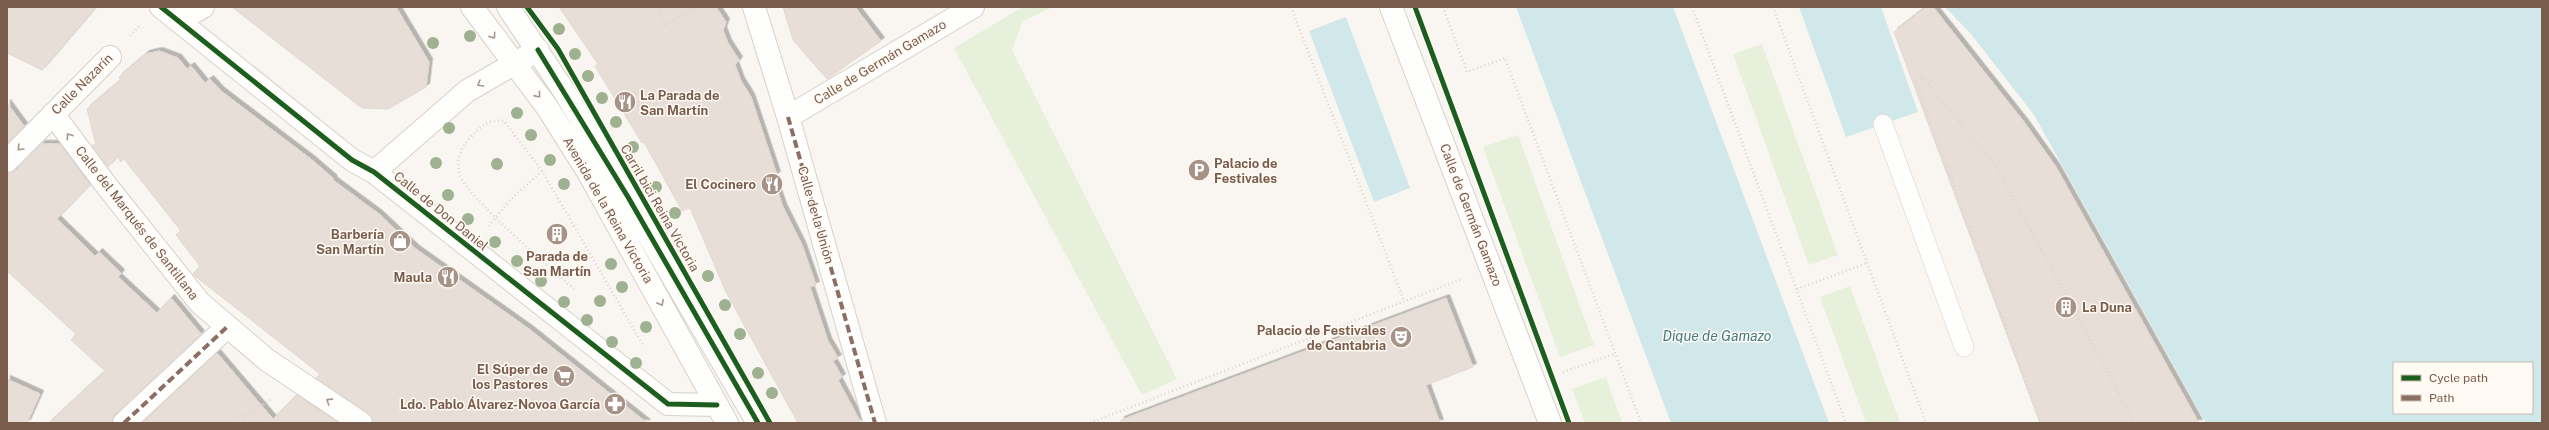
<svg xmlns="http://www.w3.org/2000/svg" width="2549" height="430" font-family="'Public Sans',sans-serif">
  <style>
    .green { fill: #e7f0db }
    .water { fill: #d0e8ea; fill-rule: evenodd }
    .building { fill: #e6ded7; stroke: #e2d8d2; filter: url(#shadow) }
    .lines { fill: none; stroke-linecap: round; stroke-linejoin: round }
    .lane-casing { stroke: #d7d1cb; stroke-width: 20 }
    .street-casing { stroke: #d7d1cb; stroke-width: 24 }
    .secondary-casing { stroke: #d9d2cb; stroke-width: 24 }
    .path { stroke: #dcd5d0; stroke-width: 2.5; stroke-dasharray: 1 3; stroke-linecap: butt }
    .lane { stroke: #fefefd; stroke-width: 19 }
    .street { stroke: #fefefd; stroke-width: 22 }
    .secondary { stroke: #fefefd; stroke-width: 22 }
    .quiet { stroke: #8d6e63; stroke-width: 4; stroke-dasharray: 8 4; stroke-linecap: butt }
    .cycleway-casing { stroke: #fffaf3; stroke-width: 8 }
    .cycleway { stroke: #1b5e20; stroke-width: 5 }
    .tree { fill: #9eb190 }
    .oneway { stroke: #a8958b }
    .labels { text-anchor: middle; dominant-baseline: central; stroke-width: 3; stroke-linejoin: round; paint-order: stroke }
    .street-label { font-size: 13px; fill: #7a5c4d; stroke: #fffaf3 }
    .poi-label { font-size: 13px; font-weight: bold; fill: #7a5c4d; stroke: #fffaf3; text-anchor: end }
    .water-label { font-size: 14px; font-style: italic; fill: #437c86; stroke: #fffaf3 }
  </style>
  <defs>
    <filter id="shadow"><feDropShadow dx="3.5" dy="-3.5" stdDeviation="0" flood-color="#0004"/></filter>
  </defs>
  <rect width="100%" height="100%" fill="#f9f5f0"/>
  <!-- green -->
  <path class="green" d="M 1023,7 L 1053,7 L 1023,21 L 1012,50 L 1177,379 L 1142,395 L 954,48 Z
    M 1762,44 L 1838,255 L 1809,265 L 1733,54 Z
    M 1518,135 L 1594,345 L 1560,357 L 1483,147 Z
    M 1850,286 L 1900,423 L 1866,423 L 1820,297 Z
    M 1606,377 L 1622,423 L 1585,423 L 1572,389 Z"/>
  <!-- water -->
  <path class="water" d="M 1516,7 L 1673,7 L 1829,423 L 1671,423 Z
    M 1799,7 L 1881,7 L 1918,112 L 1846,137 Z
    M 1945,7 L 2542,7 L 2542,423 L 2206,423 L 2034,115 L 1971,34 ZM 2394,363 L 2532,363 L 2532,413 L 2394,413 Z
    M 1346,17 L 1410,188 L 1374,202 L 1309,31 Z"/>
  <!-- building -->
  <path class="building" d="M 7,7 L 96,7 L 42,70 L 7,53 Z
    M 232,7 L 396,7 L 429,62 L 426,87 L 388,109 L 362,108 Z
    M 559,7 L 716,7 L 726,22 L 723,30 L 728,43 L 739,60 L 735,65 L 741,81 L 751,97 L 777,175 L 773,177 L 783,207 L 802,245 L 816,285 L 810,287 L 828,341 L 838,358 L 833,361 L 842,377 L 838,380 L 861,423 L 798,423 L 726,292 L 690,208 L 682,211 L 644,142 L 642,143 L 595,66 L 598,64 Z
    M 783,7 L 855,7 L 881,41 L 827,79 L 793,40 Z
    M 1926,7 L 1933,7 L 2024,122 L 2056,167 L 2199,423 L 2040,423 L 1894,32 Z
    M 159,51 L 178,58 L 187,69 L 191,66 L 205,83 L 210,79 L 221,91 L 312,160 L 334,179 L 333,180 L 379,214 L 416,249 L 529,329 L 647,423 L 373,423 L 368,413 L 316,378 L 320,374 L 195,276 L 193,274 L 200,266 L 176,235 L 181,231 L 124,159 L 121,162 L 117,157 L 108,167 L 92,145 L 96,145 L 87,109 L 121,80 L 119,77 L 146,54 Z
    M 7,103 L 24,126 L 7,143 Z
    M 42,144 L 60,144 L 90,185 L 57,219 L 95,256 L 99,252 L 121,273 L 118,277 L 157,313 L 171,298 L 201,334 L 115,414 L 112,423 L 49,423 L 105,371 L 71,340 L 76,334 L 7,271 L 7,173 L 16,170 Z
    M 1446,298 L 1473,367 L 1426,385 L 1440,423 L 1121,423 L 1121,420 Z
    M 217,353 L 273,419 L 297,395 L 339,423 L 142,423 Z
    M 7,379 L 40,394 L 27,423 L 7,423 Z"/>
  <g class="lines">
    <!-- lane casing -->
    <g class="lane-casing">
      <path id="lane" d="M 1883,124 L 1964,347"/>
    </g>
    <!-- street casing -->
    <g class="street-casing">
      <path id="street" d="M 161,7 L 352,160 L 374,172 L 668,404 L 717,405
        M 754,7 L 788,117 L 875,423
        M 1391,7 L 1550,423
        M 180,20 L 203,7
        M 53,114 L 106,185 L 200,303 L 267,360 L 361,423
        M 788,117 L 973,7
        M 7,161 L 110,57
        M 374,172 L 467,91 L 538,50
        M 124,423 L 227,327"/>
    </g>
    <!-- secondary casing -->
    <g class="secondary-casing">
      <path id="secondary" d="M 472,7 L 547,107 L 588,172 L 727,423
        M 508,7 L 566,94 L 758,423"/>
    </g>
    <!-- path -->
    <path class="path" d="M 656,7 L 666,25 L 697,7
      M 1291,7 L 1404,301
      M 1443,7 L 1467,72 L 1505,58 L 1641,423
      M 1692,7 L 1846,423
      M 1773,7 L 1926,423
      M 130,36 L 139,26
      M 489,226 L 510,200 L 542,171
      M 574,289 C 553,270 466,196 460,175 C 456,161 460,150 469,139 C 480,127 487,119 504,121 L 542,171 L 643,345
      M 1797,289 L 1867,263
      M 1563,372 L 1615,354
      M 232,423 L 272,399
      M 244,423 L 247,414
      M 1090,423 L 1462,279
      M 2041,423 L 1915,79 L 1922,76 L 1996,166 L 2135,423"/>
    <!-- lane -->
    <use href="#lane" class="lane"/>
    <!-- street -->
    <use href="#street" class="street"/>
    <!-- secondary -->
    <use href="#secondary" class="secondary"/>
    <!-- quiet -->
    <path class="quiet" d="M 788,117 L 875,423
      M 124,423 L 227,327"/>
    <!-- cycleway casing -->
    <g class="cycleway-casing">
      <path id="cycleway" d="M 161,7 L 352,160 L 374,172 L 668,404 L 717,405
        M 527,7 L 558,49 L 770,423
        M 1415,7 L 1569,423
        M 538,50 L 628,197 L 758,423"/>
    </g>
    <!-- cycleway -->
    <use href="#cycleway" class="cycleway"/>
  </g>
  <!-- trees -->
  <g class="tree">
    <circle cx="559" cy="29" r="6"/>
    <circle cx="470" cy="36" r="6"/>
    <circle cx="433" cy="43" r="6"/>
    <circle cx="575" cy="54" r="6"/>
    <circle cx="588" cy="76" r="6"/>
    <circle cx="602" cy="98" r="6"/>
    <circle cx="517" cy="113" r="6"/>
    <circle cx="616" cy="122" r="6"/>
    <circle cx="449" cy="128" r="6"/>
    <circle cx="531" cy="135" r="6"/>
    <circle cx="633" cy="147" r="6"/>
    <circle cx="550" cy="160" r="6"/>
    <circle cx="436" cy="163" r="6"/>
    <circle cx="497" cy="164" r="6"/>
    <circle cx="564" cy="184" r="6"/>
    <circle cx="656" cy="187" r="6"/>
    <circle cx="448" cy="195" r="6"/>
    <circle cx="675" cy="213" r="6"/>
    <circle cx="468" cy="219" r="6"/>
    <circle cx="495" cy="242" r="6"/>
    <circle cx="517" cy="261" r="6"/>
    <circle cx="611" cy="264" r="6"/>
    <circle cx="708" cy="276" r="6"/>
    <circle cx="541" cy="281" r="6"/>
    <circle cx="622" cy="287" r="6"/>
    <circle cx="600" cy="301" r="6"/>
    <circle cx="564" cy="302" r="6"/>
    <circle cx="725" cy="305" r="6"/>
    <circle cx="587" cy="320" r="6"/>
    <circle cx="646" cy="327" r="6"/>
    <circle cx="740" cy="334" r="6"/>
    <circle cx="612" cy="342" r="6"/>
    <circle cx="636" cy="363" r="6"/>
    <circle cx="758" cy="373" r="6"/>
    <circle cx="772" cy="393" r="6"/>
  </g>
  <!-- one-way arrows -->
  <defs><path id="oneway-chevron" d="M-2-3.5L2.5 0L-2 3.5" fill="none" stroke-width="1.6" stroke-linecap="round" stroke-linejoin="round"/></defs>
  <g class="oneway">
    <use href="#oneway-chevron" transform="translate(493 36) rotate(54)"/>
    <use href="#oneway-chevron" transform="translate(480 84) rotate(150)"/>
    <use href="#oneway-chevron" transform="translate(538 95) rotate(51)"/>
    <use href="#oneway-chevron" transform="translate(69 136) rotate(-126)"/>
    <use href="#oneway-chevron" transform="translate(20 148) rotate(134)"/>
    <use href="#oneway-chevron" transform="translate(661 303) rotate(61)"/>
    <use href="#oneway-chevron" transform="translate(329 401) rotate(-147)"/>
  </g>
  <!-- icons -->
  <defs>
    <g id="restaurant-disc" transform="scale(1.15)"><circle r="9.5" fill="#a69286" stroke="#fffaf3"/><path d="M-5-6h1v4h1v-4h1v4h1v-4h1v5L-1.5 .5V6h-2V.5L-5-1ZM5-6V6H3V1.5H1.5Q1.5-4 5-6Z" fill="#fff"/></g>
    <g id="parking-disc" transform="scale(1.15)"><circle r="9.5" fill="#a69286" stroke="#fffaf3"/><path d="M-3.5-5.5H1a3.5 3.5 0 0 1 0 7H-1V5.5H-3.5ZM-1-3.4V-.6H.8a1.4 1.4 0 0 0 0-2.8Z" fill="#fff"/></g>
    <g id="building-disc" transform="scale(1.15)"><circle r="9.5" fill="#a69286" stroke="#fffaf3"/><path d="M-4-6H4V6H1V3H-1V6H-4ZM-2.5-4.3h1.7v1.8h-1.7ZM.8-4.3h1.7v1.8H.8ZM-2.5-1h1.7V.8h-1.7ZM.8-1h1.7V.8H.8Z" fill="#fff"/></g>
    <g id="shop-disc" transform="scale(1.15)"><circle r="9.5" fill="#a69286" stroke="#fffaf3"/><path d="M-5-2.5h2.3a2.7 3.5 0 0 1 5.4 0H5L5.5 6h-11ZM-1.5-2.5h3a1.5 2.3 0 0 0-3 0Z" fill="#fff"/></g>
    <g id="theatre-disc" transform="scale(1.15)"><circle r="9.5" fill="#a69286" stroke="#fffaf3"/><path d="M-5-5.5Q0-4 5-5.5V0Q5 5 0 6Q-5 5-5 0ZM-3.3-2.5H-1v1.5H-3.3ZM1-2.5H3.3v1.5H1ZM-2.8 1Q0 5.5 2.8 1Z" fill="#fff"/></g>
    <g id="supermarket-disc" transform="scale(1.15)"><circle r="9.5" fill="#a69286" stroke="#fffaf3"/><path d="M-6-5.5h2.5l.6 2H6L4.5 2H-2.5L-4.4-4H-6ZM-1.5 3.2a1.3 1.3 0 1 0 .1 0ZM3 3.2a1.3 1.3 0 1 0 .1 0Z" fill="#fff"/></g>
    <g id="pharmacy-disc" transform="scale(1.15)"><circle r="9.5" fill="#a69286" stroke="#fffaf3"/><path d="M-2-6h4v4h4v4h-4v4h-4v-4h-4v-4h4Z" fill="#fff"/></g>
  </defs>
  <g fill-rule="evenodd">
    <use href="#restaurant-disc" x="625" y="102"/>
    <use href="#parking-disc" x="1199" y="170"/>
    <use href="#restaurant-disc" x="772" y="184"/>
    <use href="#building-disc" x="557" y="234"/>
    <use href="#shop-disc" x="400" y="241"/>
    <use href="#restaurant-disc" x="448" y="277"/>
    <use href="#building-disc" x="2066" y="307"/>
    <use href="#theatre-disc" x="1401" y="337"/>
    <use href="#supermarket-disc" x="564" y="376"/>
    <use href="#pharmacy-disc" x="615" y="404"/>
  </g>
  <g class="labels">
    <!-- street labels -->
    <g class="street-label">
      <text transform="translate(880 62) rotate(-31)">Calle de Germán Gamazo</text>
      <text transform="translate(82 84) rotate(-45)">Calle Nazarín</text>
      <text transform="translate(660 208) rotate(60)">Carril bici Reina Victoria</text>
      <text transform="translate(608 210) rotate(60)">Avenida de la Reina Victoria</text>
      <text transform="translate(441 211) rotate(39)">Calle de Don Daniel</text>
      <text transform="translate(816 215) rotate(74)">Calle de la Unión</text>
      <text transform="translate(1471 215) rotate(69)">Calle de Germán Gamazo</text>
      <text transform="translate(137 223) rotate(52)">Calle del Marqués de Santillana</text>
    </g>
    <!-- poi labels -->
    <g class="poi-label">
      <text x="640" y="95" text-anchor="start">La Parada de<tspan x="640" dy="15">San Martín</tspan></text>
      <text x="1214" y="163" text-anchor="start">Palacio de<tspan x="1214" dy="15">Festivales</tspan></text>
      <text x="756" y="184">El Cocinero</text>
      <text x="384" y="234">Barbería<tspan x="384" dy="15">San Martín</tspan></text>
      <text x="557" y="256" text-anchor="middle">Parada de<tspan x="557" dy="15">San Martín</tspan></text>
      <text x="432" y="277">Maula</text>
      <text x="2082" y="307" text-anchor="start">La Duna</text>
      <text x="1386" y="330">Palacio de Festivales<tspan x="1386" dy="15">de Cantabria</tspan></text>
      <text x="548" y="369">El Súper de<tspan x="548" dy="15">los Pastores</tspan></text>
      <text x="600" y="404">Ldo. Pablo Álvarez-Novoa García</text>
    </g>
    <!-- water labels -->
    <g class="water-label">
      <text x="1717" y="336">Dique de Gamazo</text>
    </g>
  </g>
  <!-- border -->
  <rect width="2549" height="430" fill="none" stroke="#7a5c4d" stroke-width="16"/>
  <!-- legend -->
  <rect x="2393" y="362" width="140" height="52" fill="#fffaf3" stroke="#cabbb1"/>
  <rect x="2401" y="375" width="20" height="6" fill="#1b5e20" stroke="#cabbb1"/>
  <text x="2429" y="382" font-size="12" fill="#7a5c4d">Cycle path</text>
  <rect x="2401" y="395" width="20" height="6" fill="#8d6e63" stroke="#cabbb1"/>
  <text x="2429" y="402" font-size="12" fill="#7a5c4d">Path</text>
</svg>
